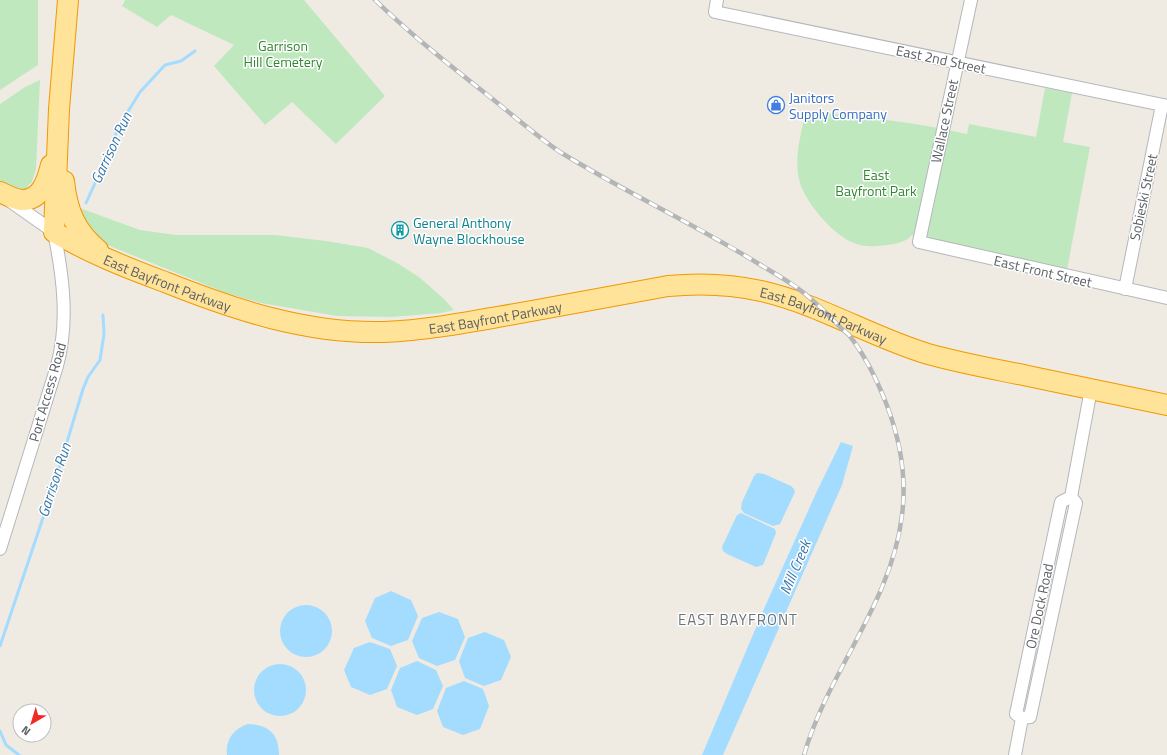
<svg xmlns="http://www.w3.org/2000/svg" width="1167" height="755" font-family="'Titillium Web',sans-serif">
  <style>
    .green { fill: #c0e8be }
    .water { fill: #a3dcff }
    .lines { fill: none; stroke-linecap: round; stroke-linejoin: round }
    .stream { stroke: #a3dcff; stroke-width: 3 }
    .minor-casing { stroke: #b4b7bb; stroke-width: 14 }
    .trunk-casing { stroke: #f29800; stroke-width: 22 }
    .minor { stroke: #fff; stroke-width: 12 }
    .trunk { stroke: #ffe399; stroke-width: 20 }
    .rail-casing { stroke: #b4b5b6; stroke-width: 4.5 }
    .rail { stroke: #fff; stroke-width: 3; stroke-dasharray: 9; stroke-linecap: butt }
    .labels { text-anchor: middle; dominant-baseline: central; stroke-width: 3; stroke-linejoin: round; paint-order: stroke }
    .park-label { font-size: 14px; fill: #318730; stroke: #fff }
    .street-label { font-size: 14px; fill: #5b6065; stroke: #fff }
    .shop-label { font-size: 14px; fill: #366cbe; stroke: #fff; text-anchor: start }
    .culture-label { font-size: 14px; fill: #0d838f; stroke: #fff; text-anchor: start }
    .water-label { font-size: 15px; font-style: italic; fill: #3878ad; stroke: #fff }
    .neighbourhood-label { font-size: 15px; letter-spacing: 1px; fill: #6c7277; stroke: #fff }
  </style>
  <rect width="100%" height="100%" fill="#efebe3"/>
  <!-- green -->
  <path class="green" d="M 0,0 L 38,0 L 38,65 L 0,90 Z
    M 125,0 L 304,0 L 385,96 L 336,144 L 292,102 L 265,125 L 214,66 L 234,45 L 171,15 L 157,27 L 122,6 Z
    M 40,80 L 36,169 L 32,182 L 28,186 L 31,190 L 23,192 L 0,185 L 0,104 L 25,87 Z
    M 1045,88 L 1072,93 L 1063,142 L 1090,147 L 1067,270 L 931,240 L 929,237 L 912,235 C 906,242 896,244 887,245 C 876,246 865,248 854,243 C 835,237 805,202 800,183 C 793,159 801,134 806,111 C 860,116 914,122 967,134 L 969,124 L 1036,137 Z
    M 74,206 L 140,230 L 176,235 L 275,235 L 326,241 L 368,248 L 397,263 L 419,277 L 443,298 L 454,310 L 441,313 L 391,317 L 337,316 L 261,303 L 226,293 L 95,240 Z"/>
  <!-- water -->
  <path class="water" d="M 841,442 L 853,446 L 842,485 L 723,755 L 702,755 L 763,611 L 817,491 Z
    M 757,473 L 764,474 L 791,486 L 794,489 L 795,492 L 780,524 L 773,526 L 744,513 L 741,509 L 742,502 L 754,476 Z
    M 741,513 L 775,529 L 776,533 L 763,565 L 756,567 L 727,554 L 723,551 L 722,547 L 737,515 Z
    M 391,591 L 411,600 L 418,616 L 408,640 L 391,646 L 372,638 L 365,621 L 375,598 Z
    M280 631a26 26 0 1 1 52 0a26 26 0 1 1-52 0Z
    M 439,612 L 458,619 L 465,637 L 455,660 L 437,666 L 419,658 L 412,641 L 422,618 Z
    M 485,632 L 504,640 L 511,657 L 501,680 L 484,686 L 465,678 L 459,661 L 468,638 Z
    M 370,642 L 390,649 L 397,666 L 387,689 L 370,695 L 351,687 L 344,670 L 354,648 Z
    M 417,661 L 436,670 L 443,686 L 433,709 L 417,715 L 397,707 L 391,690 L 400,668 Z
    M254 690a26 26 0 1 1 52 0a26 26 0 1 1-52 0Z
    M 464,681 L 483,689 L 489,706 L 480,729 L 463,735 L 443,727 L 437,711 L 446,688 Z
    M 248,724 C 269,725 279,734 279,755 L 227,755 C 225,740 234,728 248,724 Z"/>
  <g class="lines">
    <!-- stream -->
    <path class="stream" d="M 86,203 L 107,157 L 119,126 L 140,92 L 165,65 L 181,61 L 195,51
      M 0,646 L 54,485 L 83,389 L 88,377 L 100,360 L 104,334 L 103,315
      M 0,731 L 6,745 L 19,755"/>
    <!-- minor casing -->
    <g class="minor-casing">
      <path id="minor" d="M 717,0 L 715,12 L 1167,106
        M 971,0 L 919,242 L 1167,298
        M 1125,289 L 1162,105
        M 0,549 L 57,366 C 69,322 63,276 54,232 L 10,201
        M 1022,718 L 1030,717 L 1076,503 L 1071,497 L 1091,389
        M 1022,718 L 1016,714 L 1061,502 L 1071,497
        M 1015,755 L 1022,718"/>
    </g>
    <!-- trunk casing -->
    <g class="trunk-casing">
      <g id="trunk">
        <path id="s1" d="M 68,0 L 59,109 L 54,232 C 89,253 127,268 165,282 C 235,310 307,334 384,332 C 432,330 479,320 526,312 C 573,303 621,295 668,286 C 699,283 730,284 761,291 C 819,304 871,337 928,354 C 960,363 994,369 1028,376 C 1074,386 1121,395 1167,405"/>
        <path d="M 64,181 C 67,210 75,231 98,250"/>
        <path d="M 0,192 C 6,195 14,199 21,200 C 41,201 47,181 51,165"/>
      </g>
    </g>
    <!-- minor -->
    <use href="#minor" class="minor"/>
    <!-- trunk -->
    <use href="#trunk" class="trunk"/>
    <!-- rail casing -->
    <g class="rail-casing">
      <path id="rail" d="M 375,0 C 411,35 451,66 490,97 C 513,115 536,136 560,152 C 625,192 694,224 759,264 C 777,275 796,285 811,299 C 822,308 831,318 841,328 C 842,329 847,333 849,335 C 864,354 877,380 886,403 C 900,439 907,477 902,515 C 892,603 828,671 804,755"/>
    </g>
    <!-- rail -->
    <use href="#rail" class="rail"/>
  </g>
  <!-- icons -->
  <defs>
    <g id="shop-ring" transform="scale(0.9)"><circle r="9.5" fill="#fff" stroke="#3f7fe0" stroke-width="1.5"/><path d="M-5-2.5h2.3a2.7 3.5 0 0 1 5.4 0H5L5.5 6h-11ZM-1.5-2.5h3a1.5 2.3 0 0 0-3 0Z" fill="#3f7fe0"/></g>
    <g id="building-ring" transform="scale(0.9)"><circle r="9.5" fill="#fff" stroke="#0f9aa8" stroke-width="1.5"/><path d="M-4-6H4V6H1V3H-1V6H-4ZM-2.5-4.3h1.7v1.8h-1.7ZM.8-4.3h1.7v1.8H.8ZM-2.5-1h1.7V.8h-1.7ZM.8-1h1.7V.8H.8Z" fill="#0f9aa8"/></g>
  </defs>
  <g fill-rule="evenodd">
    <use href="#shop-ring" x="776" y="105"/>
    <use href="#building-ring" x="400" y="230"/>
  </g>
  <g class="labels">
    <!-- park labels -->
    <g class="park-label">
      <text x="283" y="45">Garrison<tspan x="283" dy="16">Hill Cemetery</tspan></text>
      <text x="876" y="174">East<tspan x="876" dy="16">Bayfront Park</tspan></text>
    </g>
    <!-- street labels -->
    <g class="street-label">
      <text transform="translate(941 59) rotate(12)">East 2nd Street</text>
      <text transform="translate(944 121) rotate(-78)">Wallace Street</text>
      <text transform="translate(1143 197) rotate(-78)">Sobieski Street</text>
      <text transform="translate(1043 271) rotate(13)">East Front Street</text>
      <text stroke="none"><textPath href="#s1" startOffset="357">East Bayfront Parkway</textPath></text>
      <text stroke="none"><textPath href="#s1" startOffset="1029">East Bayfront Parkway</textPath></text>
      <text stroke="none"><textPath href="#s1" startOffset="693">East Bayfront Parkway</textPath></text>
      <text transform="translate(47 392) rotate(-74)">Port Access Road</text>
      <text transform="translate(1039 606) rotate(-78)">Ore Dock Road</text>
    </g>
    <!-- shop labels -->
    <g class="shop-label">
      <text x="789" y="97">Janitors<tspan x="789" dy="16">Supply Company</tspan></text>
    </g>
    <!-- culture labels -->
    <g class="culture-label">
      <text x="413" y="222">General Anthony<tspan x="413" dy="16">Wayne Blockhouse</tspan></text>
    </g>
    <!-- water labels -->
    <g class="water-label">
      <text transform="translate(111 148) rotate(-65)">Garrison Run</text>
      <text transform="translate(54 480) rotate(-72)">Garrison Run</text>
      <text transform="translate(795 567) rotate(-67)">Mill Creek</text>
    </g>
    <!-- neighbourhood labels -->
    <g class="neighbourhood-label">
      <text x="738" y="619">EAST BAYFRONT</text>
    </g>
  </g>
  <!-- north arrow -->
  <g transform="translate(32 723) rotate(218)"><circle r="19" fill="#ffffff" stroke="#bdbfc1"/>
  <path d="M0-3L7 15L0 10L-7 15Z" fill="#f22926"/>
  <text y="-6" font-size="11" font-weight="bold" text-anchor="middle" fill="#5b6065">N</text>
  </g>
</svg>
